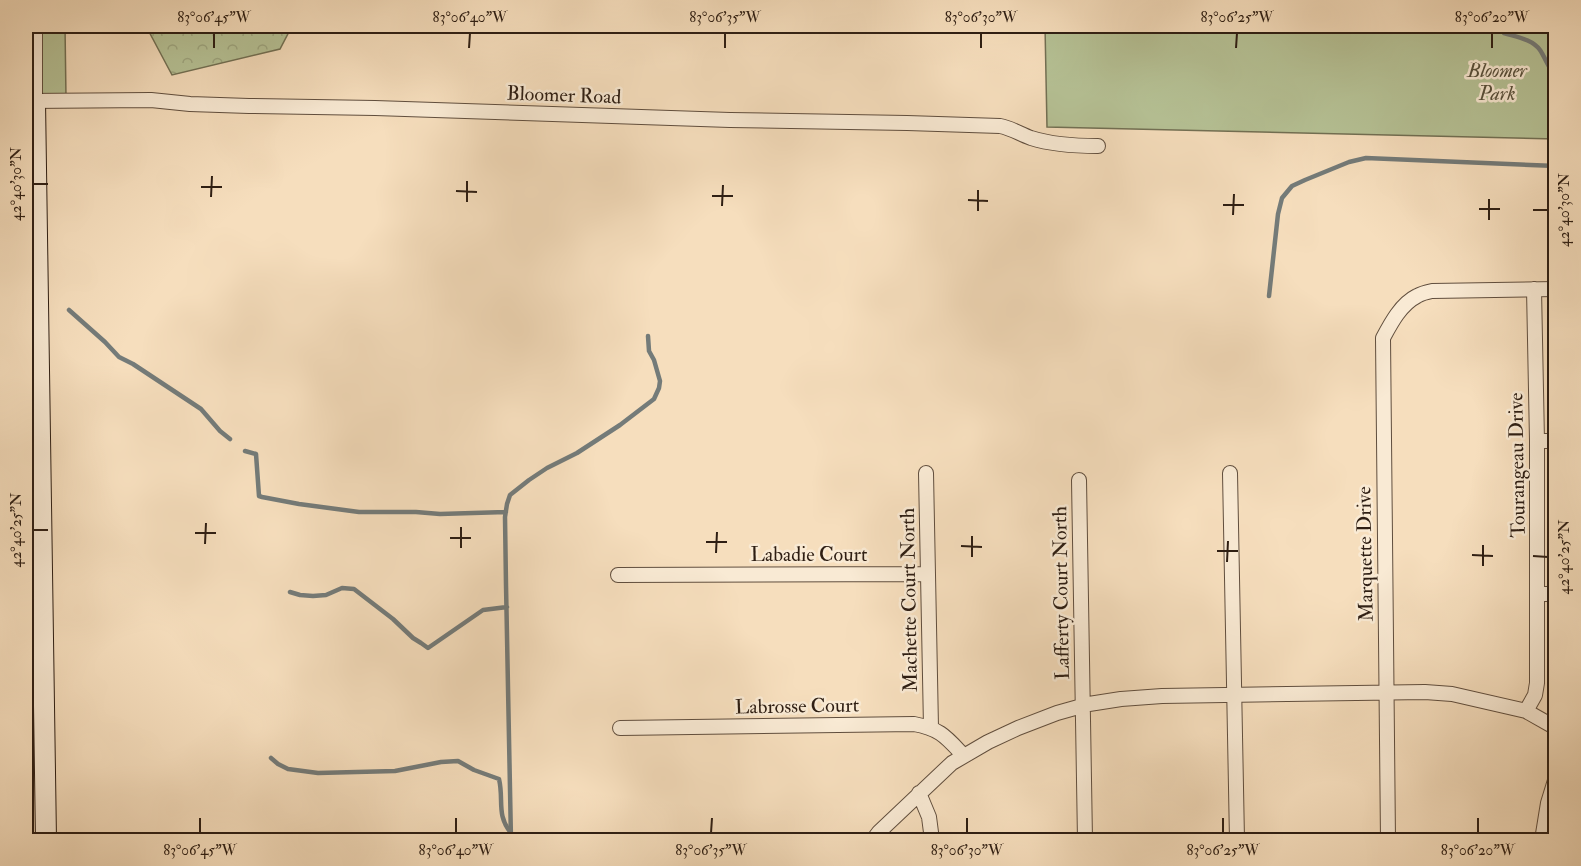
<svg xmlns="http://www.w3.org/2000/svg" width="1581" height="866" font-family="'IM FELL Double Pica',serif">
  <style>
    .forest { fill: url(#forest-crowns); stroke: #727054; stroke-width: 1.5 }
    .green { fill: #b6c296; stroke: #727054; stroke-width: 1.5 }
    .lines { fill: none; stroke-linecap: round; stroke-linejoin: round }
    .stream { stroke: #747b79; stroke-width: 4.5 }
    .street-casing { stroke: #604e3e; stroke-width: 16 }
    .secondary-casing { stroke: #2e1e13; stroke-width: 22 }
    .street { stroke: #f9ead4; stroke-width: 14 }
    .secondary { stroke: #f9ead4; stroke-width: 20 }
    .ticks { fill: none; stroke: #2e1e13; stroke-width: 2 }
    .labels { text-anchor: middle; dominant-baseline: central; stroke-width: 5; stroke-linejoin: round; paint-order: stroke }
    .park-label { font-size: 20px; font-style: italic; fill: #574f3a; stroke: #f9ead4 }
    .street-label { font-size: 20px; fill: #2e1e13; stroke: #f9ead4 }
    .neatline { fill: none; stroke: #2e1e13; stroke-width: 2 }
    .ticks-label { font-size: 15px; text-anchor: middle; fill: #2e1e13 }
  </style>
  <defs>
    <pattern id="forest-crowns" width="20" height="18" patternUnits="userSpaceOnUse" patternTransform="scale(1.5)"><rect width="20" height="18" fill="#b6c296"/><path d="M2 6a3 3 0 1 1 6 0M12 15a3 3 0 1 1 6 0" fill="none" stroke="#9da680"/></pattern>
  </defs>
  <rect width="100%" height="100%" fill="#f6debd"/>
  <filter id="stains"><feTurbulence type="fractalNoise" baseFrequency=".00333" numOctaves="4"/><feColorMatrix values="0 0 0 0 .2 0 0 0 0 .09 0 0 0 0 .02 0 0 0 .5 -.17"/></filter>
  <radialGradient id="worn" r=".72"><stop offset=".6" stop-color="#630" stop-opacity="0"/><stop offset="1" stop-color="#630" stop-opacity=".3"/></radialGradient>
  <!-- forest -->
  <path class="forest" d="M 146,26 L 292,26 L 280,49 L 172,75 Z"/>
  <!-- green -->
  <path class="green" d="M 26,26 L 65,26 L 66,98 L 26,98 Z
    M 1045,26 L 1555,26 L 1555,139 L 1047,127 Z"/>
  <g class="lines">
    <!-- stream -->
    <path class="stream" d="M 1504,33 C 1516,37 1532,39 1540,50 C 1546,59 1548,68 1556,76
      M 1269,296 L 1278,214 L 1282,198 L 1292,186 L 1305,180 L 1349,162 L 1366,158 L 1556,166
      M 69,310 L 105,342 L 119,357 L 133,364 L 201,409 L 220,431 L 230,439
      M 245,451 L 256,454 L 259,496 L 262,497 L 299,504 L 359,512 L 416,512 L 440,514 L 506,512
      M 290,592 L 300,595 L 313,596 L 326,595 L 342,588 L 354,589 L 393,619 L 413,638 L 421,643 L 428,648 L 483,610 L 507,607
      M 271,758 L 278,764 L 288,769 L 318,773 L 395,771 L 441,762 L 458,761 L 474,770 L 499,779 C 504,800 496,815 511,833
      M 511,840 L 506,585 L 505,517 L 507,504 L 510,495 L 529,480 L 547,468 L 577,453 L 620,425 L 654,399 L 659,388 L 660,381 L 654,360 L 649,351 L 648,336"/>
    <!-- street casing -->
    <g class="street-casing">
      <path id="street" d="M 28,101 L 151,100 L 190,104 L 249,106 L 375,108 L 730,120 L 907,123 L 1000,126 C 1011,128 1020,134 1031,138 C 1053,145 1075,146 1098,146
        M 35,101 L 35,26
        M 1537,441 L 1556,441
        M 926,473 L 931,727
        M 1230,473 L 1237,840
        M 1079,480 L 1085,840
        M 618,575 L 928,574
        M 1538,594 L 1556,594
        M 1526,711 L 1535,695 L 1537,683 L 1537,441 L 1534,289
        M 620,728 L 914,724 C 941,729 946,737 964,756
        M 919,793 L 929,817 L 932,840
        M 873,840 L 879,832 L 952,763 L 988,742 L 1018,728 L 1057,713 L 1089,704 L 1121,699 L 1162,696 L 1425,692 L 1452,694 L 1526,711 L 1556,728
        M 1388,840 L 1383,338 C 1391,323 1401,304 1417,296 C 1422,293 1427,292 1432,291 L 1556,289
        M 1542,840 L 1548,803 L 1556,777"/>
    </g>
    <!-- secondary casing -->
    <g class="secondary-casing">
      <path id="secondary" d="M 35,101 L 46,840"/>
    </g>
    <!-- street -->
    <use href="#street" class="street"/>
    <!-- secondary -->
    <use href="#secondary" class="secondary"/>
  </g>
  <!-- ticks -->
  <path class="ticks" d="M 214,48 L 214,33M 469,48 L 470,33M 725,48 L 725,33M 981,48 L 981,33M 1236,48 L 1237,33M 1492,48 L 1492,33M 33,184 L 48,184M 201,187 L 222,187M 456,191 L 477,192M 712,196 L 733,196M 211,197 L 212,176M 968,200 L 988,201M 467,202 L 467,181M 1223,205 L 1244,205M 722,206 L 723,185M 1479,209 L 1500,209M 1533,210 L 1548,210M 978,211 L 978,190M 1233,215 L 1234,194M 1489,220 L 1489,199M 33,530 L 48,530M 195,533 L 216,533M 450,538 L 471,538M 706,542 L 727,542M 205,544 L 206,523M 961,546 L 982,547M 461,548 L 461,527M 1217,551 L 1238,551M 716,553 L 717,532M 1472,555 L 1493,556M 1533,556 L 1548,557M 972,557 L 972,536M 1227,562 L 1228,541M 1483,566 L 1483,545M 200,833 L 200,818M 456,833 L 456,818M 711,833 L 712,818M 967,833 L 967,818M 1223,833 L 1223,818M 1478,833 L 1478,818"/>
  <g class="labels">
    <!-- park labels -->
    <g class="park-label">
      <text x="1497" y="70">Bloomer<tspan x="1497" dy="23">Park</tspan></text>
    </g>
    <!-- street labels -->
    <g class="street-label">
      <text transform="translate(564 95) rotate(2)">Bloomer Road</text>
      <text transform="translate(1517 465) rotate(-91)">Tourangeau Drive</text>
      <text x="809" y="554">Labadie Court</text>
      <text transform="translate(1365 554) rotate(-91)">Marquette Drive</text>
      <text transform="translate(1061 593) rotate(-91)">Lafferty Court North</text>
      <text transform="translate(909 600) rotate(-91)">Machette Court North</text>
      <text transform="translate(797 706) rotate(-1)">Labrosse Court</text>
    </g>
  </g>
  <!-- margin -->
  <rect width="1581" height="866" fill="none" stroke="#f6debd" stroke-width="66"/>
  <rect x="33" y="33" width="1515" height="800" class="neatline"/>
  <g class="ticks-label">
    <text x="214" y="22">83°06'45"W</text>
    <text x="470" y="22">83°06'40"W</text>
    <text x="725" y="22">83°06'35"W</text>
    <text x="981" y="22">83°06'30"W</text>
    <text x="1237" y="22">83°06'25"W</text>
    <text x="1492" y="22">83°06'20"W</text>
    <text transform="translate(16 184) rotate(-90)" y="5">42°40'30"N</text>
    <text transform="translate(1564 210) rotate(-90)" y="5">42°40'30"N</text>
    <text transform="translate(16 530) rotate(-90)" y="5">42°40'25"N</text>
    <text transform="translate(1564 557) rotate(-90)" y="5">42°40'25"N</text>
    <text x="200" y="855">83°06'45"W</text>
    <text x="456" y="855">83°06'40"W</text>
    <text x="711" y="855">83°06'35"W</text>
    <text x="967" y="855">83°06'30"W</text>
    <text x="1223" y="855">83°06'25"W</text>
    <text x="1478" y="855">83°06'20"W</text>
  </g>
  <rect width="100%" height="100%" filter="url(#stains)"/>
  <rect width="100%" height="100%" fill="url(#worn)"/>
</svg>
